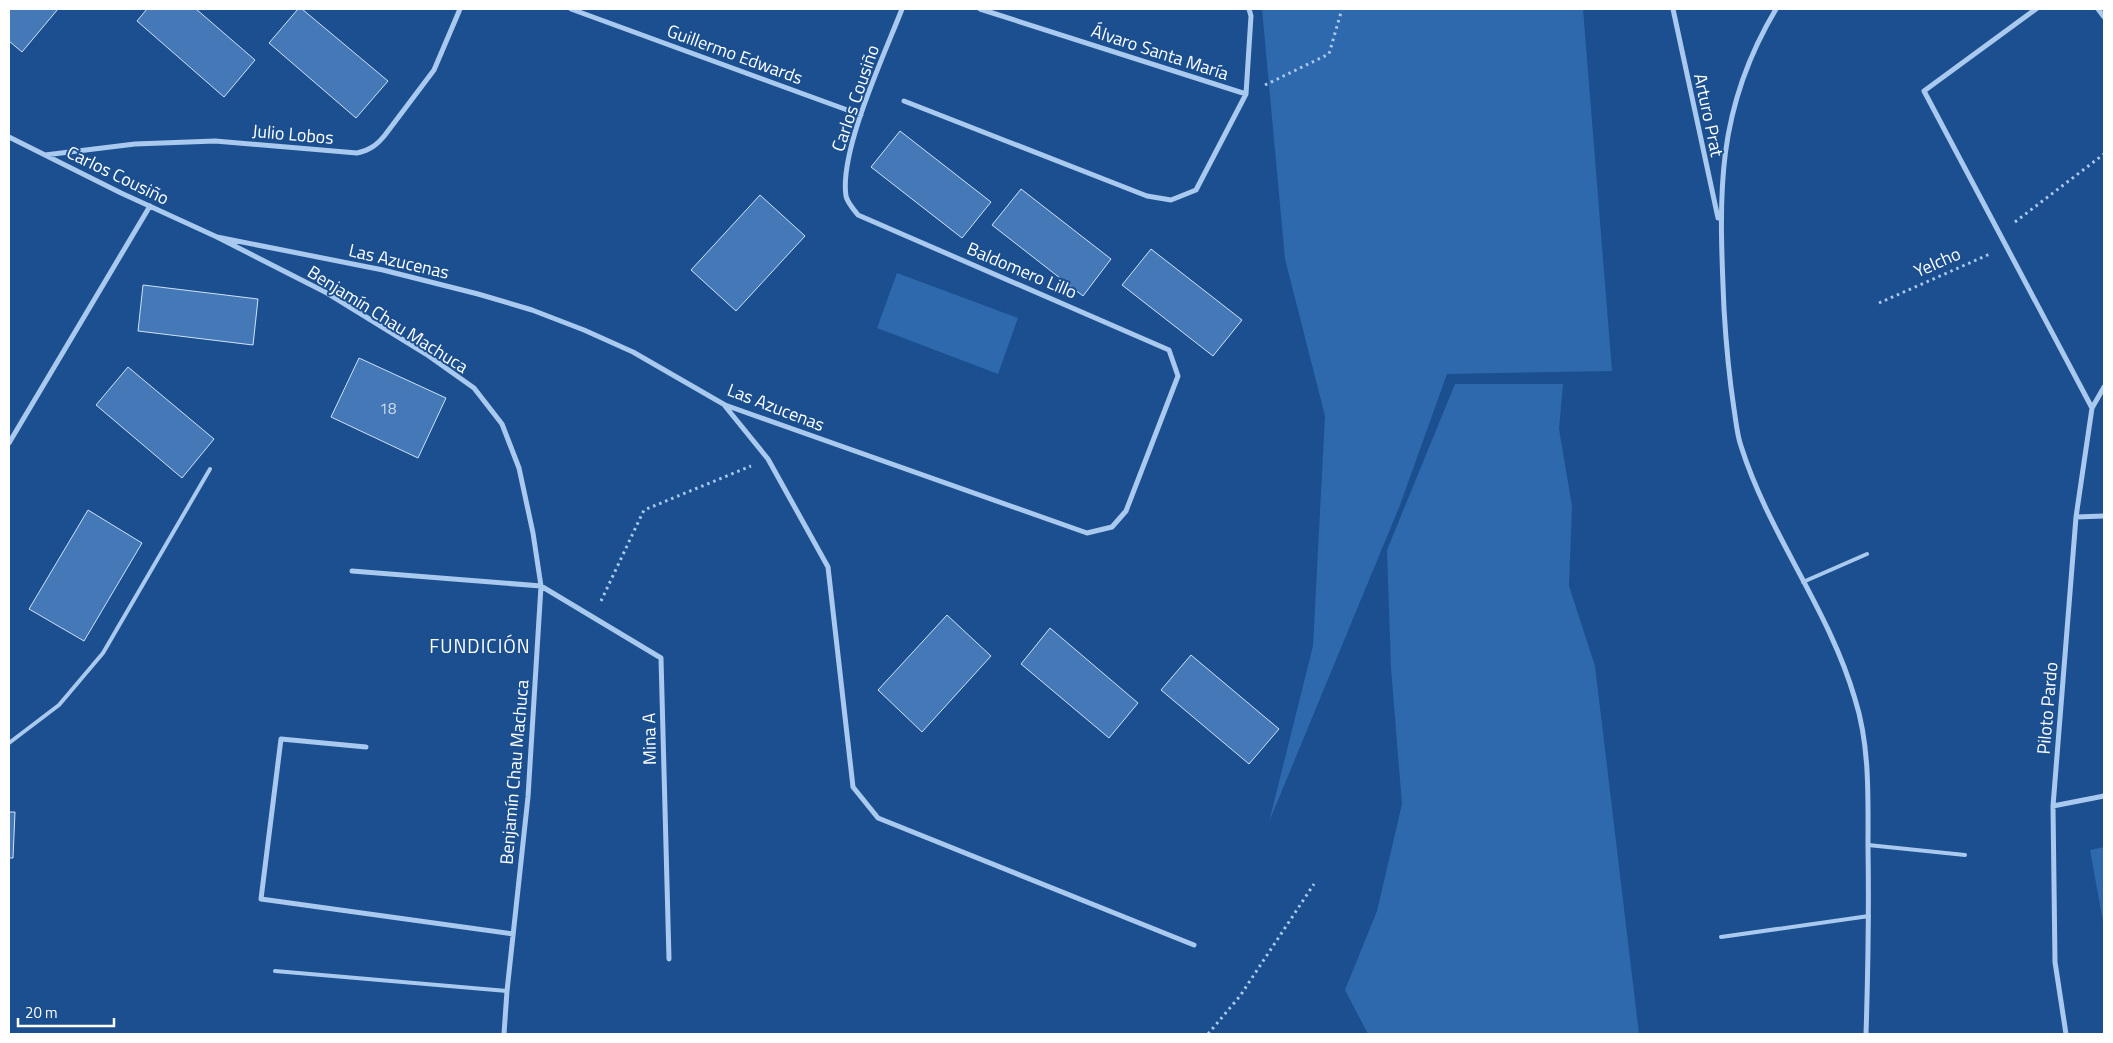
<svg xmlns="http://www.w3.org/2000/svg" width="2113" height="1043" font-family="'Titillium Web',sans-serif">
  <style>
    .green { fill: #2e69ad }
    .building { fill: #4478b7; stroke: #cfe3fa }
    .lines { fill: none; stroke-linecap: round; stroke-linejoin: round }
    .path { stroke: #a9c9ee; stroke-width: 3; stroke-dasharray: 2.5 4; stroke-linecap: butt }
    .lane { stroke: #a9c9ee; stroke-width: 4 }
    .street { stroke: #a9c9ee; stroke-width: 5 }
    .labels { text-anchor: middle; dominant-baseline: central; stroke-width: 4; stroke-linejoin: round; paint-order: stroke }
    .number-label { font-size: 15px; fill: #d0dded }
    .street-label { font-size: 18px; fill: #fff; stroke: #1b4f8f }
    .neighbourhood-label { font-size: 19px; letter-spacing: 1px; fill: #fff; stroke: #1b4f8f }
  </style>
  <rect width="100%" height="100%" fill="#1b4f8f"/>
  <!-- green -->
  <path class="green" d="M 1262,9 L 1583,9 L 1612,371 L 1447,374 L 1400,505 L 1269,822 L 1313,646 L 1325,416 L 1285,259 Z
    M 897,273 L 1018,318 L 998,374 L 877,328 Z
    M 1455,384 L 1563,384 L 1559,429 L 1572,506 L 1569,586 L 1595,666 L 1639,1034 L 1368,1034 L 1345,990 L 1377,911 L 1402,804 L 1391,668 L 1387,550 Z
    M 2104,847 L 2104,927 L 2090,850 Z"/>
  <!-- building -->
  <path class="building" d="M 9,9 L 58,9 L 22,52 L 9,41 Z
    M 147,9 L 196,9 L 255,60 L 224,97 L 137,21 Z
    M 298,9 L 302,9 L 388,81 L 356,118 L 269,43 Z
    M 900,131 L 991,202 L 962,238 L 871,167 Z
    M 1021,189 L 1111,259 L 1083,296 L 992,225 Z
    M 760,195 L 805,236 L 736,311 L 691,270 Z
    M 1151,249 L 1242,320 L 1213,356 L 1122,285 Z
    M 143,285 L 258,299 L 253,345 L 138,331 Z
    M 359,358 L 446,398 L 418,458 L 331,417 Z
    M 128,367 L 214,439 L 182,478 L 96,405 Z
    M 88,510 L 142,543 L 84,641 L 29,609 Z
    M 947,615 L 991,656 L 922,732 L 878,690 Z
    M 1050,628 L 1138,703 L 1109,738 L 1021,664 Z
    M 1191,655 L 1279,729 L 1249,764 L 1161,690 Z
    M 9,812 L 15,812 L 13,858 L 9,858 Z"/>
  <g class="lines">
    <!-- path -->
    <path class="path" d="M 1265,85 L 1329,54 L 1342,9
      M 2015,222 L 2104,154
      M 1879,303 L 1990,254
      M 601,601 L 644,510 L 751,466
      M 1208,1034 L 1240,996 L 1314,884"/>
    <!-- lane -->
    <path class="lane" d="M 1803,582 L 1867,554
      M 9,743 L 59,705 L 103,653 L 210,469
      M 1868,845 L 1965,855
      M 1721,937 L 1869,916
      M 275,971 L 507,991"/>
    <!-- street -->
    <path class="street" d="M 571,9 L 861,115
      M 980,9 L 1246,94
      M 1673,9 L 1718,218
      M 1776,9 C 1715,111 1719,194 1724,309 C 1726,343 1729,376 1734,409 C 1736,421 1737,435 1741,446 C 1769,535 1829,609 1855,699 C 1870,746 1868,798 1868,847 C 1869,910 1868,972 1866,1034
      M 2036,9 L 1924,91 L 2092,408
      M 2098,9 L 2104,17
      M 904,101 L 1147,196 L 1171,200 L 1196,190 L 1246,94 L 1251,16 L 1249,9
      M 9,137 L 121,193 L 217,237 L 327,293 L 426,354 L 474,388 L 502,424 L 519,468 L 533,533 L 541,586 L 528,797 L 507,991 L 504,1034
      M 45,155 L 135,144 L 215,141 L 357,153 C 370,150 377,145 385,135 L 434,70 L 460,9
      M 217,237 L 383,270 L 478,294 L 532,310 L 584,330 L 633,352 L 725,405 L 1087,533 L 1112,527 L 1126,511 L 1178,376 L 1169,350 L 858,215 C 854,210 847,202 846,196 C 839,151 885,53 902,9
      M 725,406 L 768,459 L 828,567 L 853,787 L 878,818 L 1194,945
      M 9,443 L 150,206
      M 2076,517 L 2104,516
      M 352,571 L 541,586 L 661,658 L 669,959
      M 366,747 L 281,739 L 261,899 L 513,934
      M 2053,806 L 2104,796
      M 2066,1034 L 2055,962 L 2053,806 L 2076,517 L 2092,408 L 2104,387"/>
  </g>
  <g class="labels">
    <!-- number labels -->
    <g class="number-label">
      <text x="388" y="408">18</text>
    </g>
    <!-- street labels -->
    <g class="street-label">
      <text transform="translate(1160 52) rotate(18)">Álvaro Santa María</text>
      <text transform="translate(735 54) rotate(20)">Guillermo Edwards</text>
      <text transform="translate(855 98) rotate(-71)">Carlos Cousiño</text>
      <text transform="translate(1709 115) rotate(78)">Arturo Prat</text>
      <text transform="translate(293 134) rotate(5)">Julio Lobos</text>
      <text transform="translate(118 175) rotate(26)">Carlos Cousiño</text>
      <text transform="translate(399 261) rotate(13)">Las Azucenas</text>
      <text transform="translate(1937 262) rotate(-24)">Yelcho</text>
      <text transform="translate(1022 270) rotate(23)">Baldomero Lillo</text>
      <text transform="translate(388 319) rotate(32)">Benjamín Chau Machuca</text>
      <text transform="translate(776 407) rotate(21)">Las Azucenas</text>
      <text transform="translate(2047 708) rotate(-85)">Piloto Pardo</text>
      <text transform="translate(649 739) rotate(-91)">Mina A</text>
      <text transform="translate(514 772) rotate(-85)">Benjamín Chau Machuca</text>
    </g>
    <!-- neighbourhood labels -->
    <g class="neighbourhood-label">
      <text x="480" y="645">FUNDICIÓN</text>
    </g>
  </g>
  <!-- border -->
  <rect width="2113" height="1043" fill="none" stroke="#ffffff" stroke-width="20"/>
  <!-- scale -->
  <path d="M18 1018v8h96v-8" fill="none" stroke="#ffffff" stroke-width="2.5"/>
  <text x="25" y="1018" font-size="15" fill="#ffffff" stroke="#1b4f8f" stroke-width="4" paint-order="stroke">20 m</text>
</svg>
